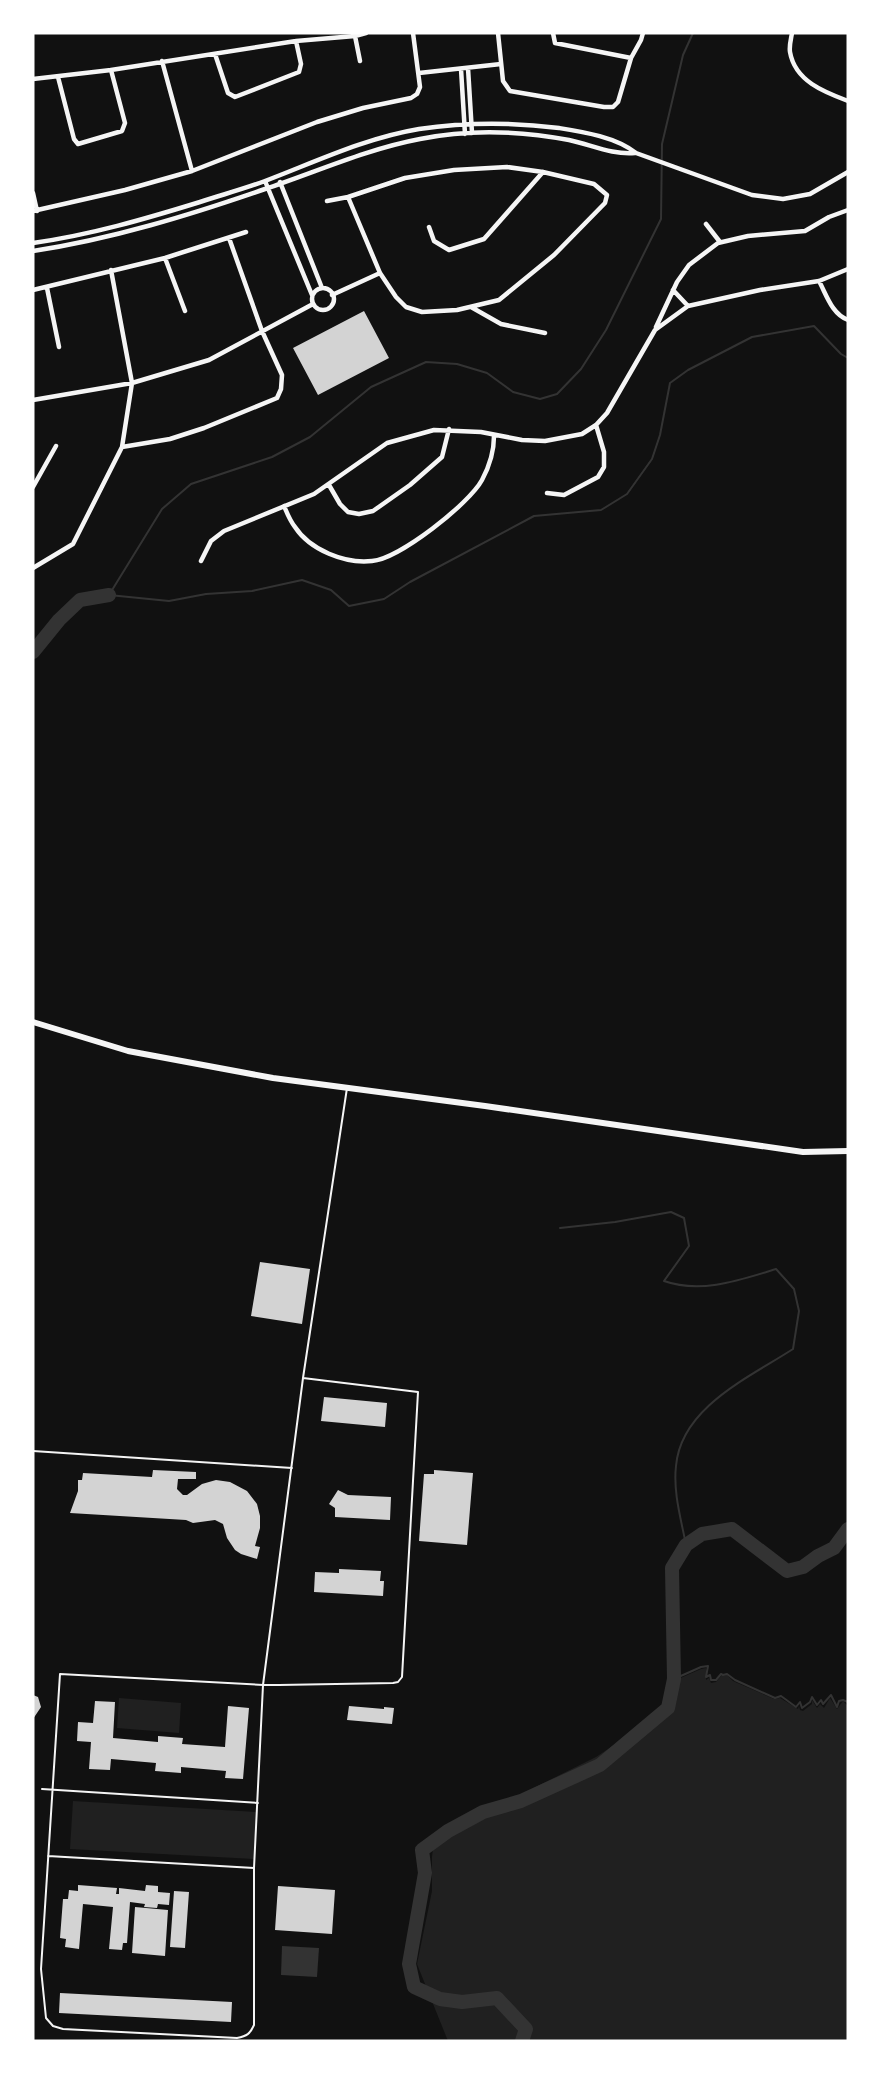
<svg xmlns="http://www.w3.org/2000/svg" width="881" height="2074" font-family="'IBM Plex Serif',serif">
  <style>
    .green { fill: #202020 }
    .water { fill: #333 }
    .lines { fill: none; stroke-linecap: round; stroke-linejoin: round }
    .stream { stroke: #333; stroke-width: 2 }
    .river { stroke: #333; stroke-width: 14 }
    .building { fill: #d3d3d3 }
    .service { stroke: #f5f5f5; stroke-width: 2 }
    .minor { stroke: #f5f5f5; stroke-width: 4.5 }
    .tertiary { stroke: #f5f5f5; stroke-width: 6 }
  </style>
  <rect width="100%" height="100%" fill="#111"/>
  <!-- green -->
  <path class="green" d="M 706,1668 L 706,1680 L 709,1678 L 711,1683 L 716,1682 L 721,1676 L 727,1675 L 733,1681 L 774,1699 L 780,1698 L 798,1709 L 799,1706 L 800,1710 L 803,1711 L 812,1704 L 812,1700 L 817,1708 L 820,1704 L 824,1708 L 830,1698 L 837,1709 L 843,1701 L 848,1706 L 848,2041 L 448,2041 L 417,1964 L 432,1891 L 432,1857 L 434,1841 L 483,1813 L 596,1757 L 668,1709 L 676,1680 L 701,1669 Z
    M 119,1698 L 181,1703 L 179,1733 L 117,1728 Z
    M 73,1801 L 256,1812 L 254,1859 L 70,1849 Z"/>
  <!-- water -->
  <path class="water" d="M 282,1946 L 319,1948 L 317,1977 L 281,1975 Z"/>
  <g class="lines">
    <!-- stream -->
    <path class="stream" d="M 693,33 L 683,55 L 662,144 L 661,219 L 606,330 L 581,369 L 557,394 L 540,399 L 513,392 L 487,373 L 457,364 L 426,362 L 371,387 L 310,437 L 272,457 L 191,484 L 162,509 L 109,595 L 169,601 L 206,594 L 252,591 L 302,580 L 331,590 L 349,606 L 384,599 L 410,582 L 534,516 L 601,510 L 627,494 L 652,459 L 660,435 L 670,383 L 688,370 L 752,337 L 814,326 L 841,354 L 848,358
      M 560,1228 L 615,1222 L 671,1212 L 684,1218 L 689,1246 L 664,1281 C 701,1294 740,1280 776,1269 L 794,1289 L 799,1311 L 793,1349 C 750,1377 681,1407 676,1466 C 673,1492 681,1519 686,1545
      M 674,1679 L 701,1667 L 708,1666 L 706,1677 L 710,1675 L 711,1680 L 716,1680 L 721,1674 L 723,1675 L 727,1674 L 735,1680 L 775,1698 L 781,1696 L 796,1707 L 800,1702 L 802,1708 L 810,1702 L 812,1697 L 817,1705 L 821,1700 L 823,1704 L 831,1695 L 837,1707 L 839,1701 L 843,1700 L 848,1702"/>
    <!-- river -->
    <path class="river" d="M 33,652 L 59,620 L 80,600 L 109,595
      M 522,2041 L 526,2029 L 497,1998 L 462,2002 L 440,1999 L 414,1987 L 409,1964 L 425,1873 L 422,1850 L 448,1831 L 483,1812 L 521,1801 L 600,1765 L 668,1708 L 674,1679 L 672,1568 L 686,1545 L 702,1534 L 732,1529 L 787,1571 L 803,1567 L 818,1556 L 834,1548 L 848,1529"/>
  </g>
  <!-- building -->
  <path class="building" d="M 364,311 L 389,358 L 318,395 L 293,348 Z
    M 260,1262 L 310,1269 L 302,1324 L 251,1316 Z
    M 324,1397 L 387,1403 L 385,1427 L 321,1421 Z
    M 153,1470 L 196,1472 L 196,1479 L 178,1479 L 177,1489 L 183,1495 L 187,1495 L 202,1484 L 216,1480 L 230,1482 L 247,1491 L 257,1504 L 260,1516 L 260,1528 L 255,1546 L 260,1547 L 257,1559 L 241,1554 L 235,1550 L 227,1538 L 223,1524 L 215,1520 L 193,1523 L 186,1520 L 70,1513 L 78,1491 L 78,1480 L 82,1480 L 83,1473 L 152,1477 Z
    M 434,1470 L 473,1473 L 467,1545 L 419,1541 L 424,1474 L 434,1474 Z
    M 338,1490 L 348,1495 L 391,1497 L 390,1520 L 335,1517 L 335,1508 L 329,1504 Z
    M 339,1569 L 381,1571 L 380,1581 L 384,1581 L 383,1596 L 314,1592 L 315,1572 L 339,1573 Z
    M 33,1695 L 38,1697 L 41,1707 L 33,1719 Z
    M 95,1701 L 115,1702 L 113,1738 L 158,1742 L 158,1736 L 183,1738 L 182,1744 L 225,1747 L 228,1706 L 249,1708 L 243,1779 L 225,1778 L 226,1771 L 181,1767 L 181,1773 L 155,1771 L 156,1763 L 111,1759 L 110,1770 L 89,1769 L 91,1742 L 77,1741 L 78,1722 L 93,1723 Z
    M 349,1706 L 384,1709 L 384,1707 L 394,1708 L 392,1724 L 347,1720 Z
    M 78,1885 L 117,1888 L 116,1894 L 119,1894 L 119,1888 L 145,1891 L 146,1885 L 158,1886 L 158,1892 L 170,1893 L 169,1905 L 158,1904 L 157,1908 L 144,1907 L 145,1904 L 130,1902 L 127,1943 L 123,1943 L 122,1950 L 109,1949 L 113,1907 L 83,1904 L 79,1949 L 65,1947 L 66,1939 L 60,1938 L 63,1899 L 68,1899 L 69,1890 L 78,1891 Z
    M 278,1886 L 335,1890 L 332,1934 L 275,1930 Z
    M 174,1891 L 189,1892 L 185,1948 L 170,1947 Z
    M 135,1907 L 168,1910 L 165,1956 L 132,1953 Z
    M 60,1993 L 232,2002 L 231,2022 L 59,2013 Z"/>
  <g class="lines">
    <!-- service -->
    <path class="service" d="M 303,1378 L 418,1392 L 402,1677 L 398,1682 L 393,1683 L 279,1685 L 263,1685 L 60,1674 L 41,1969 L 46,2018 L 53,2026 L 63,2029 L 237,2038 C 247,2036 250,2034 254,2025 L 254,1868 L 263,1685 L 303,1378 L 347,1088
      M 33,1451 L 292,1468
      M 42,1789 L 258,1803
      M 48,1856 L 254,1868"/>
    <!-- minor -->
    <path class="minor" d="M 498,33 L 503,81 L 510,91 L 604,107 L 613,107 L 618,102 L 631,58 L 641,40 L 643,33
      M 553,33 L 555,43 L 631,58
      M 792,33 C 791,39 789,46 790,52 C 795,81 824,92 848,101
      M 355,36 L 360,61
      M 215,54 L 228,93 L 235,97 L 299,72 L 301,64 L 296,41
      M 162,61 L 192,171
      M 468,68 L 472,133
      M 461,69 L 465,134
      M 419,73 L 501,64
      M 58,77 L 74,139 L 78,144 L 122,131 L 125,123 L 111,70
      M 33,79 L 111,70 L 296,41 L 355,36 L 366,33
      M 507,167 L 543,172 L 594,184 L 607,195 L 605,203 L 554,255 L 499,300 L 457,310 L 422,312 L 406,307 L 396,297 L 380,273 L 348,197 L 405,178 L 454,170 Z
      M 265,181 L 312,295
      M 280,182 L 322,288
      M 33,193 L 37,211
      M 327,201 L 348,197
      M 33,211 L 125,190 L 192,171 L 317,122 L 363,108 L 411,98 L 417,94 L 420,87 L 413,33
      M 706,224 L 720,242
      M 429,227 L 434,241 L 449,250 L 484,239 L 543,172
      M 33,243 C 90,235 145,219 200,202 C 221,195 244,189 265,181 C 315,162 365,138 419,129 C 466,122 512,122 559,128 C 584,132 616,137 636,153 L 752,195 L 783,199 L 810,194 L 848,172
      M 33,251 C 112,239 190,215 265,189 C 316,172 367,149 420,139 C 469,129 521,131 569,140 C 592,145 612,155 635,153
      M 165,258 L 185,311
      M 819,281 C 827,296 832,314 848,320
      M 47,288 L 59,347
      M312 299a11 11 0 1 1 22 0a11 11 0 1 1-22 0Z
      M 33,290 L 165,258 L 246,232
      M 673,290 L 688,306
      M 332,295 L 380,273
      M 471,307 L 501,324 L 545,333
      M 656,327 L 677,282 L 689,265 L 718,243 L 748,236 L 805,231 L 829,217 L 848,210
      M 33,400 L 132,383 L 209,360 L 313,304
      M 122,447 L 170,439 L 204,428 L 277,398 L 281,389 L 282,375 L 262,331 L 229,238
      M 329,485 L 340,504 L 348,512 L 359,514 L 373,511 L 410,485 L 442,457 L 449,429
      M 33,487 L 56,446
      M 547,493 L 564,495 L 598,477 L 604,467 L 604,452 L 596,425
      M 284,506 C 287,513 290,521 295,527 C 310,550 345,564 372,561 C 399,559 469,504 482,480 C 489,467 494,451 494,436
      M 201,561 L 211,541 L 224,531 L 314,494 L 387,443 L 434,430 L 481,432 L 522,440 L 545,441 L 582,434 L 596,425 L 607,413 L 655,330 L 688,306 L 760,290 L 819,281 L 848,269
      M 33,568 L 73,544 L 122,447 L 132,383 L 111,270"/>
    <!-- tertiary -->
    <path class="tertiary" d="M 33,1022 L 128,1051 L 273,1078 L 485,1106 L 803,1152 L 848,1151"/>
  </g>
  <!-- border -->
  <rect width="881" height="2074" fill="none" stroke="#ffffff" stroke-width="69"/>
</svg>
